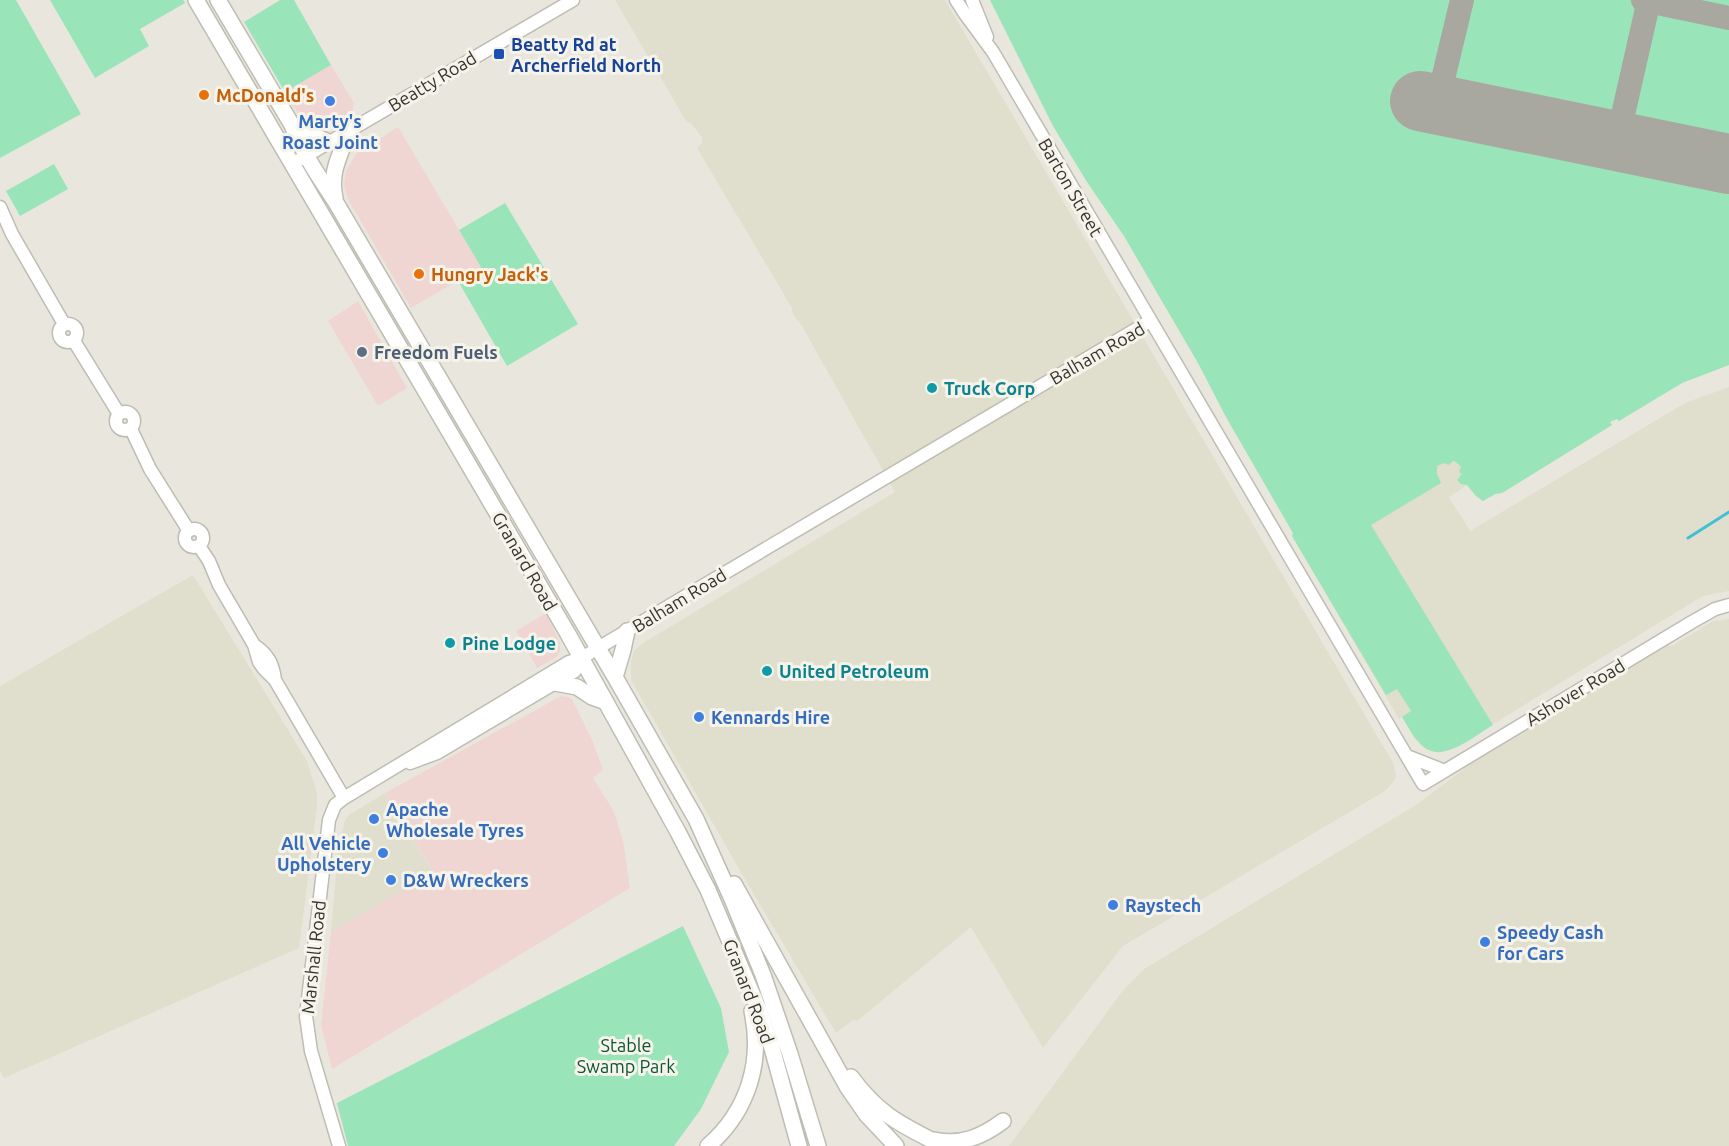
<svg xmlns="http://www.w3.org/2000/svg" width="1729" height="1146" font-family="Ubuntu,sans-serif">
  <style>
    .commercial { fill: #f0d6d2 }
    .built { fill: #e0decc }
    .green { fill: #9ae4ba }
    .lines { fill: none; stroke-linecap: round; stroke-linejoin: round }
    .stream { stroke: #3fc0d3; stroke-width: 3 }
    .taxiway { stroke: #a9a8a0; stroke-width: 24 }
    .runway { stroke: #a9a8a0; stroke-width: 60 }
    .secondary-casing { stroke: #bebdb3; stroke-width: 15 }
    .highway-casing { stroke: #bebdb3; stroke-width: 18 }
    .secondary { stroke: #fff; stroke-width: 12 }
    .highway { stroke: #fff; stroke-width: 15 }
    .transit-dot { fill: #1a4fb4; stroke: #f6f4ea; stroke-width: 2 }
    .food-dot { fill: #e8710a; stroke: #f6f4ea; stroke-width: 2 }
    .shop-dot { fill: #3f7fe0; stroke: #f6f4ea; stroke-width: 2 }
    .service-dot { fill: #5c6f8a; stroke: #f6f4ea; stroke-width: 2 }
    .culture-dot { fill: #0f9aa8; stroke: #f6f4ea; stroke-width: 2 }
    .labels { text-anchor: middle; dominant-baseline: central; stroke-width: 6; stroke-linejoin: round; paint-order: stroke }
    .transit-label { font-size: 18px; font-weight: bold; fill: #164399; stroke: #f6f4ea; text-anchor: start }
    .street-label { font-size: 18px; fill: #353430; stroke: #f6f4ea }
    .food-label { font-size: 18px; font-weight: bold; fill: #c56008; stroke: #f6f4ea; text-anchor: start }
    .shop-label { font-size: 18px; font-weight: bold; fill: #366cbe; stroke: #f6f4ea; text-anchor: start }
    .service-label { font-size: 18px; font-weight: bold; fill: #4e5e75; stroke: #f6f4ea; text-anchor: start }
    .culture-label { font-size: 18px; font-weight: bold; fill: #0d838f; stroke: #f6f4ea; text-anchor: start }
    .park-label { font-size: 18px; fill: #0c5435; stroke: #f6f4ea }
  </style>
  <rect width="100%" height="100%" fill="#e9e7dd"/>
  <!-- commercial -->
  <path class="commercial" d="M 331,65 L 354,103 L 352,114 L 324,128 L 315,127 L 298,114 L 285,92 Z
    M 398,127 L 481,267 L 411,308 L 349,201 L 344,186 L 346,171 L 356,154 Z
    M 358,301 L 407,388 L 378,406 L 328,321 Z
    M 546,613 L 560,643 L 560,651 L 557,657 L 537,668 L 516,631 Z
    M 561,696 L 568,697 L 572,699 L 593,742 L 603,770 L 593,778 L 613,810 L 617,821 L 623,841 L 630,888 L 332,1069 L 321,1025 L 331,932 L 433,872 L 385,793 Z"/>
  <!-- built -->
  <path class="built" d="M 615,0 L 945,0 L 1393,763 L 1396,776 L 1393,782 L 1385,791 L 1123,946 L 1043,1048 L 971,927 L 857,1021 L 853,1020 L 836,1033 L 742,874 L 631,680 L 631,662 L 634,651 L 643,643 L 895,492 L 802,326 L 793,314 L 792,308 L 697,148 L 702,143 L 702,138 L 692,124 L 686,121 Z
    M 990,0 L 1729,0 L 1729,365 L 1682,383 L 1619,421 L 1617,419 L 1610,422 L 1612,425 L 1502,493 L 1495,494 L 1483,501 L 1481,500 L 1467,485 L 1449,497 L 1470,531 L 1685,403 L 1729,387 L 1729,591 L 1703,596 L 1452,749 L 1439,753 L 1426,749 L 1415,738 L 1402,717 L 1399,719 L 1292,536 L 1293,533 L 1226,417 L 1198,363 L 1124,236 L 1087,182 L 1053,126 Z
    M 193,575 L 307,761 L 317,793 L 317,807 L 299,948 L 4,1078 L 0,1071 L 0,686 Z
    M 1729,619 L 1729,1146 L 1009,1146 L 1121,993 L 1144,969 L 1416,805 L 1485,753 L 1664,645 L 1672,646 L 1713,621 Z
    M 385,793 L 433,873 L 331,932 L 338,851 L 345,820 L 349,815 Z"/>
  <!-- green -->
  <path class="green" d="M 0,0 L 16,0 L 81,114 L 0,158 Z
    M 50,0 L 183,0 L 185,3 L 140,29 L 149,46 L 95,78 Z
    M 280,0 L 294,0 L 331,65 L 285,92 L 244,22 Z
    M 990,0 L 1729,0 L 1729,365 L 1682,383 L 1619,421 L 1617,419 L 1610,422 L 1612,425 L 1502,493 L 1495,494 L 1483,501 L 1476,496 L 1467,485 L 1461,484 L 1457,480 L 1462,474 L 1459,472 L 1461,467 L 1456,462 L 1453,461 L 1449,465 L 1444,463 L 1437,466 L 1437,474 L 1441,483 L 1371,525 L 1493,725 C 1476,735 1445,762 1425,748 C 1414,740 1409,728 1402,717 L 1411,711 L 1397,689 L 1386,695 L 1292,536 L 1293,533 L 1226,417 L 1198,363 L 1124,236 L 1087,182 L 1053,126 Z
    M 54,164 L 68,189 L 20,216 L 6,191 Z
    M 505,203 L 578,324 L 507,366 L 458,281 L 481,267 L 459,230 Z
    M 683,926 L 721,1008 L 729,1052 L 701,1109 L 674,1146 L 348,1146 L 337,1103 Z"/>
  <g class="lines">
    <!-- stream -->
    <path class="stream" d="M 1688,538 L 1729,512"/>
    <!-- taxiway -->
    <path class="taxiway" d="M 1643,0 L 1729,18
      M 1437,104 L 1462,0
      M 1617,141 L 1649,0"/>
    <!-- runway -->
    <path class="runway" d="M 1420,101 L 1729,164"/>
    <!-- secondary casing -->
    <g class="secondary-casing">
      <path id="secondary" d="M 956,0 L 965,14 L 993,52 L 1423,784 L 1692,622 L 1715,609 L 1729,605
        M 972,0 L 987,37
        M 299,160 L 573,0
        M 0,207 L 12,234 L 64,324
        M59 333a9 9 0 1 1 18 0a9 9 0 1 1-18 0Z
        M 74,341 L 119,414
        M116 421a9 9 0 1 1 18 0a9 9 0 1 1-18 0Z
        M 131,429 L 150,469 L 189,531
        M185 538a9 9 0 1 1 18 0a9 9 0 1 1-18 0Z
        M 199,546 L 209,561 L 219,585 L 254,645 L 259,662 L 264,669 L 275,680 L 344,798
        M 254,645 C 268,654 273,664 275,680
        M 1407,756 L 1445,771
        M 410,763 L 437,753 L 555,683 L 575,671 L 582,658
        M 339,1146 L 311,1051 L 306,1016 L 329,820 L 335,805 L 344,798 L 569,662 L 582,658 L 598,648 L 1150,321"/>
    </g>
    <!-- highway casing -->
    <g class="highway-casing">
      <path id="highway" d="M 196,0 L 568,634 L 678,832 L 708,890 L 759,1010 L 772,1048 L 799,1146
        M 218,0 L 292,125 C 302,152 319,177 335,201 L 615,677 L 696,819 L 732,899 L 763,975 L 790,1054 L 818,1146
        M 292,125 L 328,142
        M 335,198 C 329,171 341,155 349,130
        M 615,677 L 623,650 L 627,631
        M 555,683 L 577,687 L 592,697 L 606,702
        M 734,884 L 848,1088 L 866,1114 L 896,1146
        M 851,1077 C 880,1116 902,1125 943,1146
        M 934,1140 C 960,1146 982,1137 1003,1121
        M 708,1146 C 748,1111 763,1062 752,1011"/>
    </g>
    <!-- secondary -->
    <use href="#secondary" class="secondary"/>
    <!-- highway -->
    <use href="#highway" class="highway"/>
  </g>
  <!-- markers -->
  <rect class="transit-dot" x="493" y="48" width="12" height="12" rx="3"/>
  <g class="food-dot">
    <circle cx="204" cy="95" r="6"/>
    <circle cx="419" cy="274" r="6"/>
  </g>
  <g class="shop-dot">
    <circle cx="330" cy="101" r="6"/>
    <circle cx="699" cy="717" r="6"/>
    <circle cx="374" cy="819" r="6"/>
    <circle cx="383" cy="853" r="6"/>
    <circle cx="391" cy="880" r="6"/>
    <circle cx="1113" cy="905" r="6"/>
    <circle cx="1485" cy="942" r="6"/>
  </g>
  <circle class="service-dot" cx="362" cy="352" r="6"/>
  <g class="culture-dot">
    <circle cx="932" cy="388" r="6"/>
    <circle cx="450" cy="643" r="6"/>
    <circle cx="767" cy="671" r="6"/>
  </g>
  <g class="labels">
    <!-- transit labels -->
    <g class="transit-label">
      <text x="511" y="44">Beatty Rd at<tspan x="511" dy="21">Archerfield North</tspan></text>
    </g>
    <!-- street labels -->
    <g class="street-label">
      <text transform="translate(432 81) rotate(-31)">Beatty Road</text>
      <text transform="translate(1071 187) rotate(60)">Barton Street</text>
      <text transform="translate(1097 353) rotate(-30)">Balham Road</text>
      <text transform="translate(525 561) rotate(60)">Granard Road</text>
      <text transform="translate(679 600) rotate(-31)">Balham Road</text>
      <text transform="translate(1575 692) rotate(-31)">Ashover Road</text>
      <text transform="translate(313 957) rotate(-84)">Marshall Road</text>
      <text transform="translate(749 991) rotate(69)">Granard Road</text>
    </g>
    <!-- food labels -->
    <g class="food-label">
      <text x="216" y="95">McDonald's</text>
      <text x="431" y="274">Hungry Jack's</text>
    </g>
    <!-- shop labels -->
    <g class="shop-label">
      <text x="330" y="121" text-anchor="middle">Marty's<tspan x="330" dy="21">Roast Joint</tspan></text>
      <text x="711" y="717">Kennards Hire</text>
      <text x="386" y="809">Apache<tspan x="386" dy="21">Wholesale Tyres</tspan></text>
      <text x="371" y="843" text-anchor="end">All Vehicle<tspan x="371" dy="21">Upholstery</tspan></text>
      <text x="403" y="880">D&amp;W Wreckers</text>
      <text x="1125" y="905">Raystech</text>
      <text x="1497" y="932">Speedy Cash<tspan x="1497" dy="21">for Cars</tspan></text>
    </g>
    <!-- service labels -->
    <g class="service-label">
      <text x="374" y="352">Freedom Fuels</text>
    </g>
    <!-- culture labels -->
    <g class="culture-label">
      <text x="944" y="388">Truck Corp</text>
      <text x="462" y="643">Pine Lodge</text>
      <text x="779" y="671">United Petroleum</text>
    </g>
    <!-- park labels -->
    <g class="park-label">
      <text x="626" y="1045">Stable<tspan x="626" dy="21">Swamp Park</tspan></text>
    </g>
  </g>
</svg>
